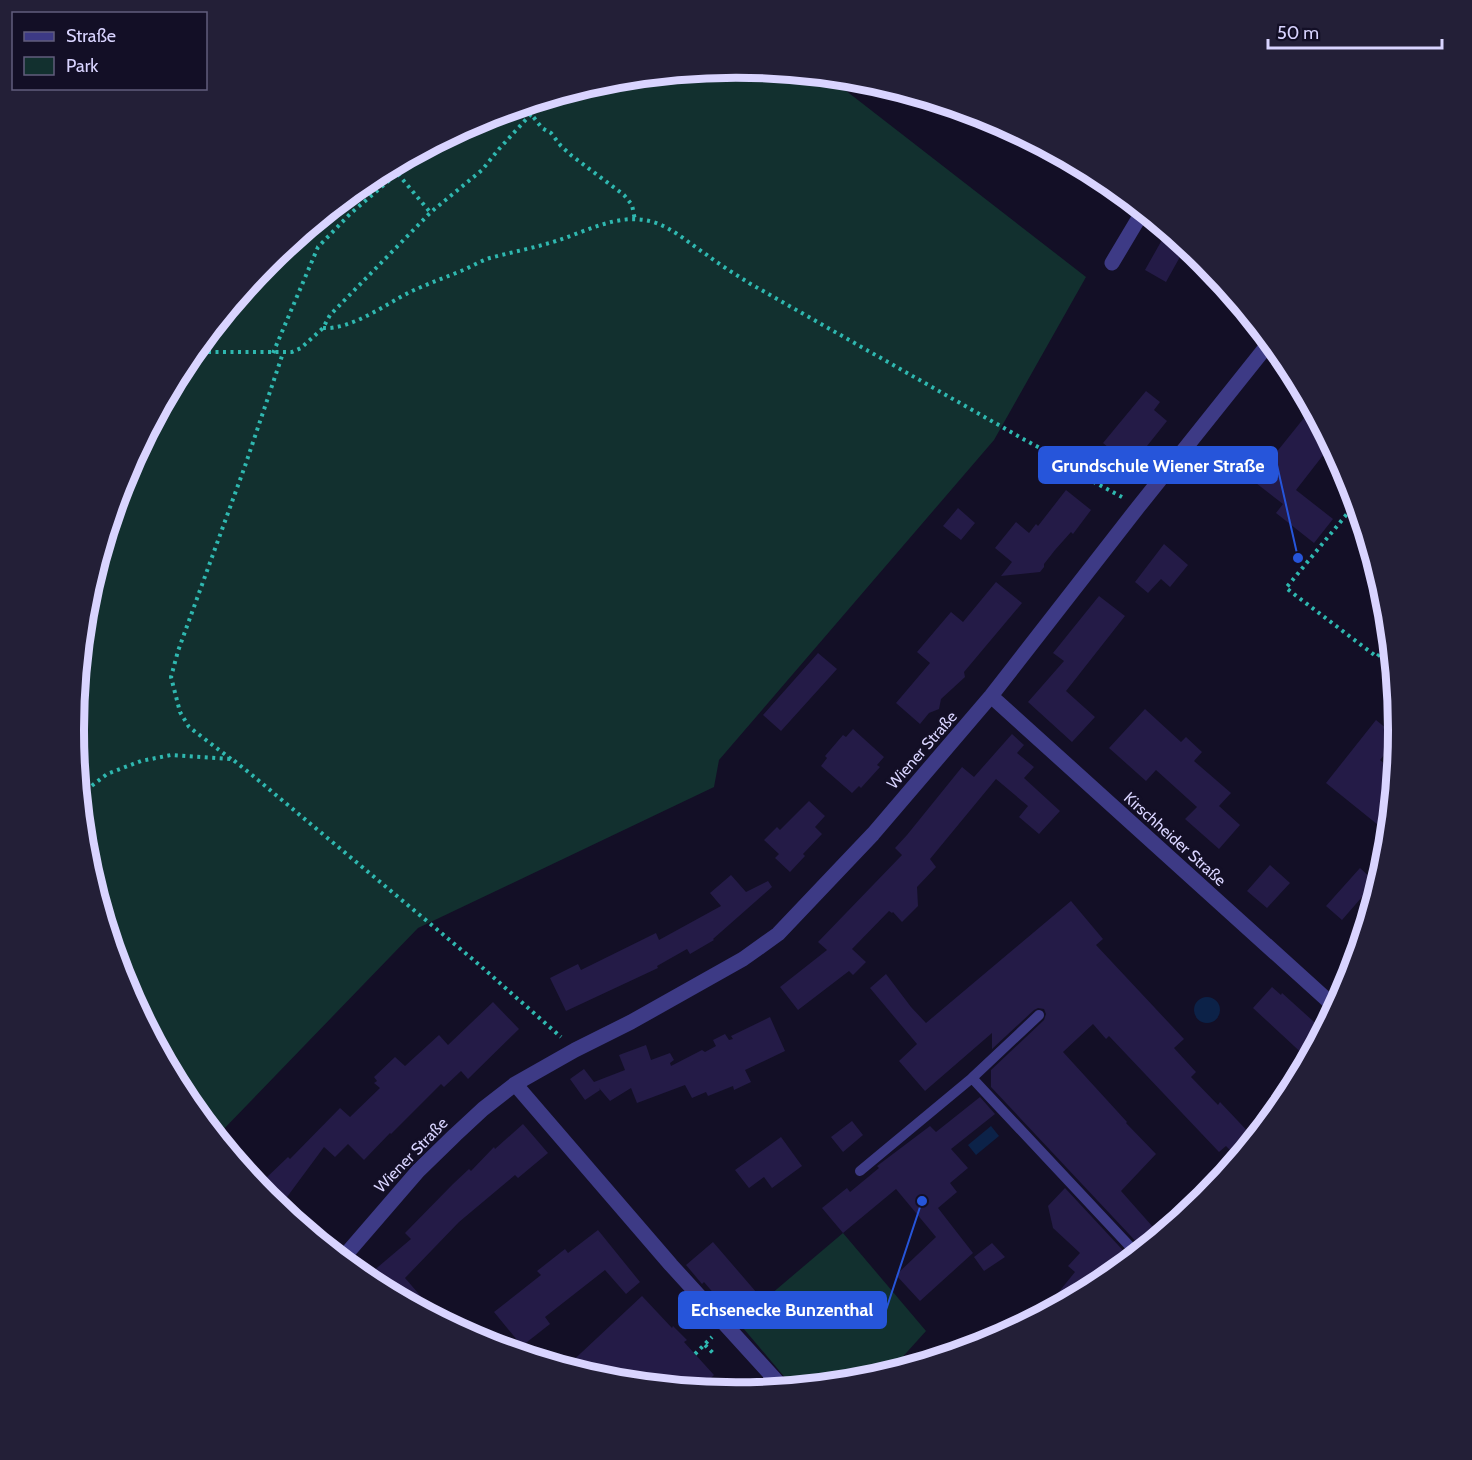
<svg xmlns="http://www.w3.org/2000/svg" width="1472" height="1460" font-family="Cabin,sans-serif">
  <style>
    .green { fill: #12302f }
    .water { fill: #0c2248 }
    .building { fill: #241b47 }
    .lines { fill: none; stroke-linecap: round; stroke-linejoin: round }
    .path { stroke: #2fb8b0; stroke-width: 4; stroke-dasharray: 3 4.5; stroke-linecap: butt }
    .lane { stroke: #3d3a85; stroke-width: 10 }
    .street { stroke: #3d3a85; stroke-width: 15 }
    .labels { text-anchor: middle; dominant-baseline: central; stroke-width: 6; stroke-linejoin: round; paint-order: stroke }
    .street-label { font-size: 16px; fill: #d9d4ff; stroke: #130f26 }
    .rim { fill: none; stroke: #d9d4ff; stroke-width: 8 }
    .leader { fill: none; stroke: #2655da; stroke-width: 2 }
    .callout-dot { fill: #2655da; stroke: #130f26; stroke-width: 2 }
    .callout { fill: #2655da; stroke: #2655da; stroke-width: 2 }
    .callout-label { font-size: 18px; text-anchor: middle; font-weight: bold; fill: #fff }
  </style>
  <rect width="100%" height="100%" fill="#130f26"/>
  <!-- green -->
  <path class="green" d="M 736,68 L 827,76 L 1086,277 L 994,440 L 719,760 L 714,787 L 418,928 L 217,1136 L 185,1098 L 124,983 L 86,859 L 74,730 L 86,600 L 124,476 L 185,362 L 268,261 L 368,179 L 483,118 L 607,80 Z
    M 843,1233 L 926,1331 L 889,1372 L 865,1380 L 793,1387 L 738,1322 Z"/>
  <!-- water -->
  <path class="water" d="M1194 1010a13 13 0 1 1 26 0a13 13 0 1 1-26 0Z
    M 991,1126 L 999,1136 L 976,1155 L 968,1145 Z"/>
  <!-- building -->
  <path class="building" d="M 1167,231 L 1186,246 L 1166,282 L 1145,270 Z
    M 1146,391 L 1160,402 L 1154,410 L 1167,421 L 1131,466 L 1103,443 Z
    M 1312,408 L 1331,445 L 1296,490 L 1333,519 L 1314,543 L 1276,513 L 1283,504 L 1256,483 L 1273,461 L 1271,459 Z
    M 1066,490 L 1091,510 L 1073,534 L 1071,532 L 1055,550 L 1044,564 L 1044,567 L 1040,572 L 1001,576 L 1012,562 L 995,548 L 1016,522 L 1029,533 L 1036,524 L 1038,526 Z
    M 958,508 L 975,523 L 961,540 L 943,526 Z
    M 1164,544 L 1188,565 L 1170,587 L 1161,579 L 1148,593 L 1135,582 Z
    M 996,582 L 1022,603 L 964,672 L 965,677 L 941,699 L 939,709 L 929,713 L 920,724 L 896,703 L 930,663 L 917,652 L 951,612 L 963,622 Z
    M 1099,596 L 1125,616 L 1066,691 L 1095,717 L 1072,742 L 1028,702 L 1064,661 L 1053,653 Z
    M 818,653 L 837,669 L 781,731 L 763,715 Z
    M 1145,709 L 1181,742 L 1186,737 L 1202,752 L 1194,761 L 1231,793 L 1219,806 L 1240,825 L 1219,849 L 1185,819 L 1197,807 L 1156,770 L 1146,781 L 1109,748 Z
    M 1376,720 L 1398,738 L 1380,760 L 1394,772 L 1388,833 L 1326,783 Z
    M 853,729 L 884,757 L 877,765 L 880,767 L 861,788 L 859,786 L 852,793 L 821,766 L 827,758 L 825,756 L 843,735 L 846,737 Z
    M 1012,734 L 1024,745 L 1017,753 L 1034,767 L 1024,778 L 1060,811 L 1039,834 L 1019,817 L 1028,806 L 996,779 L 930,859 L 936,867 L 917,887 L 918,906 L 902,922 L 893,912 L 892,913 L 889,911 L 852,949 L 866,962 L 853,975 L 849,971 L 798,1010 L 780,987 L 827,950 L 818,942 L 902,855 L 895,848 L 907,835 L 962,767 L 974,777 Z
    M 809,801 L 825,816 L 815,827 L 822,834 L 803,854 L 805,856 L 790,872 L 775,858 L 779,854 L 764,840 L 777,827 L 780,830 Z
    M 1270,865 L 1290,883 L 1267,908 L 1247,891 Z
    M 1360,868 L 1375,882 L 1342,920 L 1326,906 Z
    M 731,875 L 746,892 L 768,881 L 772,887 L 713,939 L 714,940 L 690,954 L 687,949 L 657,966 L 658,968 L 566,1011 L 550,978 L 578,964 L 581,970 L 656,933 L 659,940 L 721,906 L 710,893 Z
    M 1071,901 L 1103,939 L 1096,945 L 1184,1039 L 1174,1048 L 1196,1072 L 1191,1077 L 1218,1105 L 1220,1102 L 1254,1138 L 1236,1156 L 1226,1146 L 1219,1152 L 1109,1036 L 1106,1039 L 1093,1024 L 1063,1052 L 1127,1122 L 1126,1123 L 1156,1154 L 1121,1191 L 1160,1235 L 1143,1249 L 991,1087 L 991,1070 L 1044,1020 L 1046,1014 L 1044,1009 L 1038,1008 L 1034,1010 L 992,1049 L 992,1033 L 925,1091 L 899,1061 L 917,1044 L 870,988 L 886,974 L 911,1007 L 926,1023 Z
    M 1272,987 L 1281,995 L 1282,993 L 1323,1030 L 1308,1059 L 1253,1008 Z
    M 493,1002 L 519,1029 L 468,1079 L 461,1071 L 444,1087 L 441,1084 L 391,1134 L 390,1133 L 364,1160 L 348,1144 L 335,1157 L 324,1147 L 287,1197 L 264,1180 L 288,1157 L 290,1159 L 340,1108 L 350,1117 L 380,1088 L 374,1083 L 377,1081 L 374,1077 L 395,1057 L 405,1066 L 439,1035 L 448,1045 Z
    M 770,1017 L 785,1051 L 745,1070 L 751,1082 L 734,1090 L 733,1086 L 708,1096 L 706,1092 L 692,1098 L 685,1085 L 637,1103 L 631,1088 L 610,1101 L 599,1088 L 600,1090 L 585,1100 L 570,1079 L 584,1069 L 594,1082 L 625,1070 L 619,1055 L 646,1045 L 651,1060 L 670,1053 L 674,1060 L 670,1063 L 671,1066 L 702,1050 L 705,1052 L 716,1046 L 713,1040 L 725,1034 L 729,1040 L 733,1039 L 731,1036 Z
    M 980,1097 L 995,1114 L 951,1149 L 968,1168 L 950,1183 L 957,1192 L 938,1208 L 973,1253 L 920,1301 L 896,1275 L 936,1237 L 896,1189 L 843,1233 L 822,1208 L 847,1188 L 850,1192 L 879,1168 L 877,1166 L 930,1126 L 936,1132 Z
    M 852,1121 L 863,1135 L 843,1152 L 831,1137 Z
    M 523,1124 L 548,1153 L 518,1178 L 515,1175 L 459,1222 L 405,1278 L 438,1316 L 437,1318 L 365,1278 L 411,1239 L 405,1233 L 453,1184 L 469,1169 L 471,1171 L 494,1147 L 495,1149 Z
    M 781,1137 L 802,1166 L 772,1188 L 764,1177 L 749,1188 L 735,1170 Z
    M 1065,1188 L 1131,1259 L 1104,1281 L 1040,1315 L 1075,1272 L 1068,1266 L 1080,1253 L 1053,1228 L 1048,1206 Z
    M 598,1230 L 640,1282 L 626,1294 L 605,1270 L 545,1317 L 550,1324 L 522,1346 L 494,1312 L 541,1275 L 537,1271 L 565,1249 L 568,1253 Z
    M 713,1242 L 763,1300 L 738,1322 L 704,1282 L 702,1284 L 686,1265 Z
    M 992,1243 L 1005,1257 L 984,1271 L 974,1257 Z
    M 642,1296 L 672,1328 L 673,1326 L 687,1340 L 684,1342 L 714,1375 L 700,1389 L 606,1380 L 566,1367 Z"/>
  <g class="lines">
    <!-- path -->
    <path class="path" d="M 527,104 L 531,114 L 542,128 L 551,133 L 561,146 L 572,156 L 624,195 L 632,205 L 635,220
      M 398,174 L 430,212
      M 323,328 C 351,330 386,304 410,292 C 427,284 444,278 461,271 C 471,267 480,261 490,258 C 512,252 534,248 556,241 C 588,231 619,212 653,222 C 673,228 690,244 707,255 C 720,265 735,274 749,283 L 1025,440 L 1066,462 L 1092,481 L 1122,497
      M 193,352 L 292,352 L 301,348 L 323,328 L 330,315 L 431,212 L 482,170 L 499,149 L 531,114 L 542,100
      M 273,353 L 318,247 L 350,214 L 428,147
      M 1356,503 L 1286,588 L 1377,657 L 1390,642
      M 231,759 L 189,727 L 180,712 L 171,677 L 178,651 L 245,466 L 283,353
      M 80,795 L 107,774 L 141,761 L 171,755 L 232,759 L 252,775 L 476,962 L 561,1037
      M 705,1345 L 713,1353
      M 695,1354 L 712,1337"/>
    <!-- lane -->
    <path class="lane" d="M 1039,1015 L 972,1078 L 1137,1254
      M 860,1171 L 972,1078"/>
    <!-- street -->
    <path class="street" d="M 1112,263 L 1143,211
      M 991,696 L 1335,1007
      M 515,1084 L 671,1265 L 783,1388
      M 342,1259 L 418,1171 L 455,1135 L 483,1109 L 515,1084 L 575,1050 L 631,1022 L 743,959 L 778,934 L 873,834 L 991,696 L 1139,506 L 1270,342"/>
  </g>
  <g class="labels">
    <!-- street labels -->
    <g class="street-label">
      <text transform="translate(922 750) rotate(-49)">Wiener Straße</text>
      <text transform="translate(1175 839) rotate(42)">Kirschheider Straße</text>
      <text transform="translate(411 1155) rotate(-46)">Wiener Straße</text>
    </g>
  </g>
  <!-- crop -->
  <path d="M0 0H1472V1460H0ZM84 730a652 652 0 1 1 1304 0a652 652 0 1 1-1304 0Z" fill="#231f37" fill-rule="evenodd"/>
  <path class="rim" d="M84 730a652 652 0 1 1 1304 0a652 652 0 1 1-1304 0Z"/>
  <!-- callouts -->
  <path class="leader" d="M1298 558L1277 465M922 1201L886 1310"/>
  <g class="callout-dot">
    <circle cx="1298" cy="558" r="6"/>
    <circle cx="922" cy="1201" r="6"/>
  </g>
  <g class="callout">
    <rect x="1039" y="447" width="238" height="36" rx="6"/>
    <rect x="679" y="1292" width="207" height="36" rx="6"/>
  </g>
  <g class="callout-label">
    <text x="1158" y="472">Grundschule Wiener Straße</text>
    <text x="782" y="1316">Echsenecke Bunzenthal</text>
  </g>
  <!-- legend -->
  <rect x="12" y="12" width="195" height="78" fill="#130f26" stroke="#625e7d" stroke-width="1.5"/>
  <rect x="24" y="32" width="30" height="9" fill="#3d3a85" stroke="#625e7d" stroke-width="1.5"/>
  <text x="66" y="42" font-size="18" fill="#d9d4ff">Straße</text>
  <rect x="24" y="57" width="30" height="18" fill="#12302f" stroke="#625e7d" stroke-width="1.5"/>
  <text x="66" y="72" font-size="18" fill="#d9d4ff">Park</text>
  <!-- scale -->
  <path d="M1268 39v9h174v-9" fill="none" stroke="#d9d4ff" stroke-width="3"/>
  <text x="1277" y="39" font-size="18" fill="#d9d4ff" stroke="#130f26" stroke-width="4.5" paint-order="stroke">50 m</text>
</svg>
